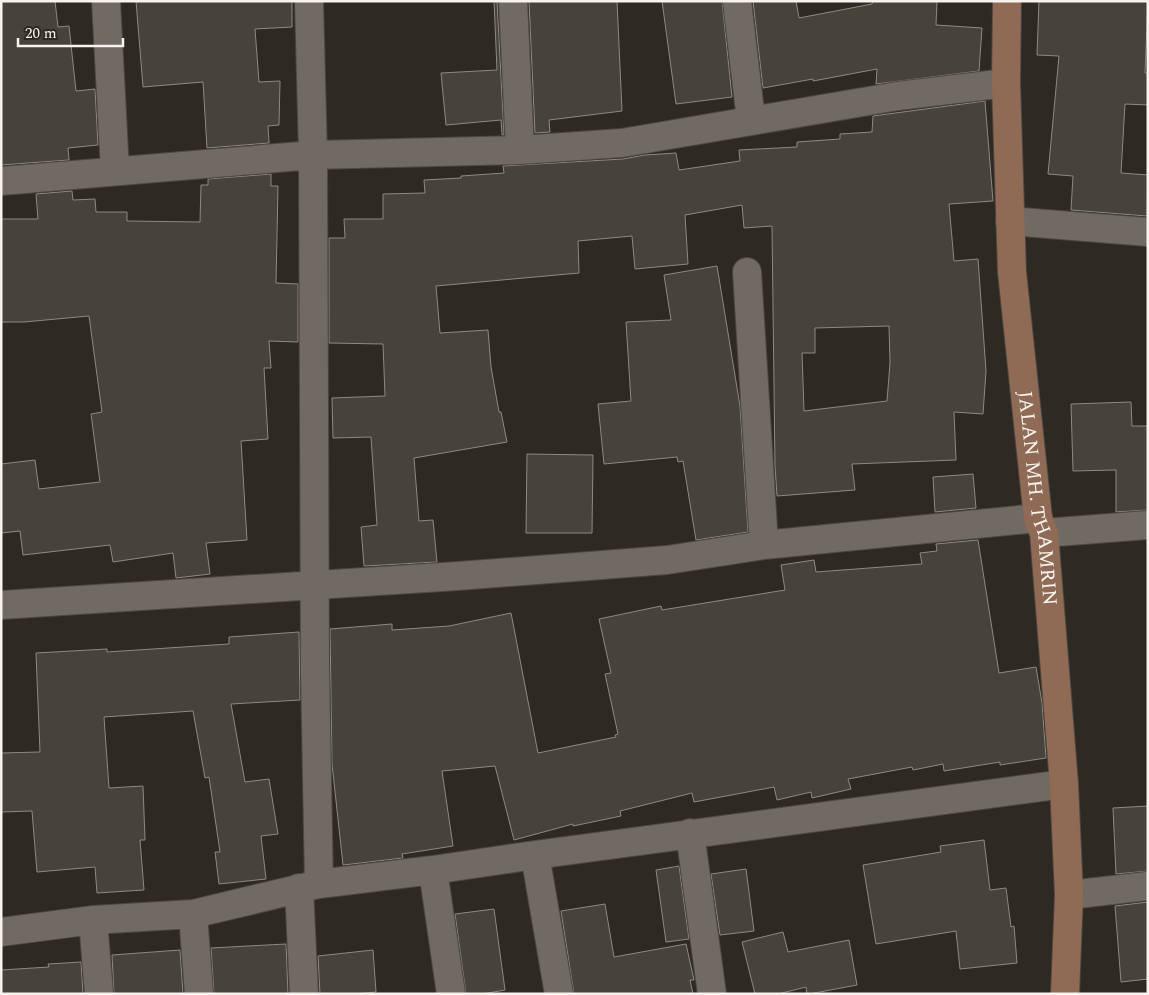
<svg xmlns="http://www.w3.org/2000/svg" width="1149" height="995" font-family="Spectral,serif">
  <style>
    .building { fill: #46433b; stroke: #8d8a81; fill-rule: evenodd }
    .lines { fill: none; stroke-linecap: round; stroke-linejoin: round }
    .street-casing { stroke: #4d4742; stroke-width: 30 }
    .secondary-casing { stroke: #4d4742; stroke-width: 30 }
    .street { stroke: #706a63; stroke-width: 28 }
    .secondary { stroke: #8f6b56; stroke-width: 28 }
    .labels { text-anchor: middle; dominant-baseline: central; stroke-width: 4; stroke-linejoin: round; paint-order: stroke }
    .street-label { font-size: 20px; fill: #f7f3ef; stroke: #2f2923 }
  </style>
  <rect width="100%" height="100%" fill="#2f2923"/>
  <!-- building -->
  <path class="building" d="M 1,1 L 55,1 L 58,27 L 69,26 L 76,91 L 95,89 L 98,145 L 68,148 L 69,160 L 1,165 Z
    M 136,1 L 292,1 L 292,27 L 255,29 L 259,82 L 280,81 L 279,125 L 268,126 L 269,143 L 207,148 L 203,82 L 143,87 Z
    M 494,1 L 497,1 L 504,135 L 502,135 L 501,120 L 446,125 L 441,73 L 497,70 Z
    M 529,1 L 617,1 L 622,111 L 549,120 L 550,132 L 535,133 Z
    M 662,1 L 722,1 L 732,97 L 676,104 Z
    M 753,1 L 796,1 L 799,18 L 872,4 L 873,1 L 937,1 L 936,25 L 982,28 L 979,71 L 876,84 L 877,69 L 813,81 L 813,79 L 763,88 Z
    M 1039,1 L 1148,1 L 1145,73 L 1148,73 L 1148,105 L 1125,104 L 1121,173 L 1148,175 L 1147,216 L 1071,210 L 1073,176 L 1048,174 L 1059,56 L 1037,55 Z
    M 985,101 L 993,201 L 949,204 L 954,261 L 978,259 L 986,371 L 983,414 L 954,412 L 956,460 L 852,464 L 855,490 L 777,496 L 775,466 L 772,226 L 744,228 L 742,205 L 685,215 L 688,264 L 635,269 L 632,236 L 578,241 L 579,273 L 436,286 L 440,333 L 488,330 L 491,367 L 499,412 L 501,412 L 507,442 L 414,458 L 419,521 L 433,520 L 437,562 L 364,566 L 361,527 L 377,525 L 371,437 L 333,438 L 332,398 L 385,396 L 383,344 L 329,343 L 329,238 L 345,238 L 344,219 L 383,219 L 383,194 L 425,193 L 424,180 L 461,178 L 461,176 L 504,173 L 503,166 L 623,159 L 645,155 L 676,153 L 679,170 L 740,161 L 739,150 L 797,147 L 797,142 L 840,139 L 840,134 L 872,132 L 873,116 ZM 889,326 L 890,363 L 887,401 L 804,411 L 802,353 L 815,353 L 815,328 Z
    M 271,174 L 271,186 L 278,186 L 276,283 L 298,284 L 298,342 L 269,341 L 271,368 L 264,368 L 268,439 L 241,441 L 247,540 L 206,543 L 210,574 L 176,578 L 173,553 L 113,562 L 110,545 L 23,555 L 20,531 L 1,533 L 1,464 L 35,460 L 39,489 L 100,482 L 91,414 L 102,412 L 89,316 L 24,322 L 1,322 L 1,219 L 38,219 L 36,194 L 72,191 L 73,200 L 95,199 L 96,212 L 127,212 L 127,221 L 200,222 L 201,185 L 208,185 L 208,179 Z
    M 717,266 L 740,406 L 748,532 L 696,540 L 683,461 L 678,462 L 677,457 L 604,464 L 598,404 L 631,401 L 626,322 L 671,320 L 664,275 Z
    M 1131,402 L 1132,426 L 1148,426 L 1148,510 L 1116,512 L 1116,470 L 1073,471 L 1071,404 Z
    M 527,454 L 593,455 L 592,533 L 526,533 Z
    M 973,474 L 976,508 L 935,512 L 933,477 Z
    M 978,540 L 999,673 L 1036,667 L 1042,703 L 1046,758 L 1000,765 L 1000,762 L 944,771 L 943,764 L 913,770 L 912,767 L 848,779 L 851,789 L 812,798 L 811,792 L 777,800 L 774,787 L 694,802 L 692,793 L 620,811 L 621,816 L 573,826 L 573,824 L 514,840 L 495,766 L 442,771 L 453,846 L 402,854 L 403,858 L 343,865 L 332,764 L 330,629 L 392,624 L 392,630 L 449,626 L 511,613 L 538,753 L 616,737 L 615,735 L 618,734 L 605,674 L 611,673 L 599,619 L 661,606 L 662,610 L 785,590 L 781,565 L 814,560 L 816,572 L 922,564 L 920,553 L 937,551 L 936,544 Z
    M 299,632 L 300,700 L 231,704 L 245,782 L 269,779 L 278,834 L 261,836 L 266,879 L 219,884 L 215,852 L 220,852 L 209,777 L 205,778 L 193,711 L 104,717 L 109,788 L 143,786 L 145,840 L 140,840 L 144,890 L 97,893 L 95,867 L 37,872 L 32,811 L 1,812 L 1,753 L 40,752 L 36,653 L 107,649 L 107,652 L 229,644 L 229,637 Z
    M 1148,806 L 1148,871 L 1116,874 L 1113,808 Z
    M 984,840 L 990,890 L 1006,888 L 1011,927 L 1014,926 L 1017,963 L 960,969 L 956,931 L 876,944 L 863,865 L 941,852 L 940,846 Z
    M 679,866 L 689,939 L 666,942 L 656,870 Z
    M 746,869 L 754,931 L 720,935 L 711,874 Z
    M 1148,902 L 1148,979 L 1121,982 L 1115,906 Z
    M 605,904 L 614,957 L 686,944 L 694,980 L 690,980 L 693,994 L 574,994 L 561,911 Z
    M 494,909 L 505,990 L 482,994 L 466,994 L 455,914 Z
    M 783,932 L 788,952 L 849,940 L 857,985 L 809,994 L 807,994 L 806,987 L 778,994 L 755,994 L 742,942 Z
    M 286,944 L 288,994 L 214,994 L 211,948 Z
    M 180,950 L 183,994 L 114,994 L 112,955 Z
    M 373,950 L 376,992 L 355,994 L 320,994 L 318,956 Z
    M 81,962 L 83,994 L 1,994 L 1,970 L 49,967 L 48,964 Z"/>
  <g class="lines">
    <!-- street casing -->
    <g class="street-casing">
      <path id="street" d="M 106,1 L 115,171
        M 309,1 L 313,155 L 315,672 L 319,884
        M 513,1 L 520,150
        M 737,1 L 751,120
        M 1,181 L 313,155 L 520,150 L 622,143 L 898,96 L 1006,83
        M 1010,221 L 1148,232
        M 747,272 L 764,545
        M 1044,533 L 1148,525
        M 1,605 L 458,576 L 667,560 L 764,545 L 1038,518
        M 690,833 L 712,994
        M 535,855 L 559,994
        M 433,870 L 451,994
        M 299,888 L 304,994
        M 1069,895 L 1148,886
        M 193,914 L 199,994
        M 93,920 L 99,994
        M 1,932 L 93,920 L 193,914 L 319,884 L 433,870 L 535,855 L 1064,784"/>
    </g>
    <!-- secondary casing -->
    <g class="secondary-casing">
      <g id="secondary">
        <path id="s1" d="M 1007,1 L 1006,83 L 1012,272 L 1038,518 L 1044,533 L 1064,784 L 1069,895 L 1065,994"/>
      </g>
    </g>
    <!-- street -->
    <use href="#street" class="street"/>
    <!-- secondary -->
    <use href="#secondary" class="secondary"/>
  </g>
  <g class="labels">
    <!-- street labels -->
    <g class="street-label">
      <text stroke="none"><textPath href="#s1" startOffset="499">JALAN MH. THAMRIN</textPath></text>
    </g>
  </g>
  <!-- border -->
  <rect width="1149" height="995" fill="none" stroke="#f7f3ef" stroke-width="5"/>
  <!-- scale -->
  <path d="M18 38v8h105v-8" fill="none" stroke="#f7f3ef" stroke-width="2.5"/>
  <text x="25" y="38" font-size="15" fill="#f7f3ef" stroke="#2f2923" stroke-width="4" paint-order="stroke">20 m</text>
</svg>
